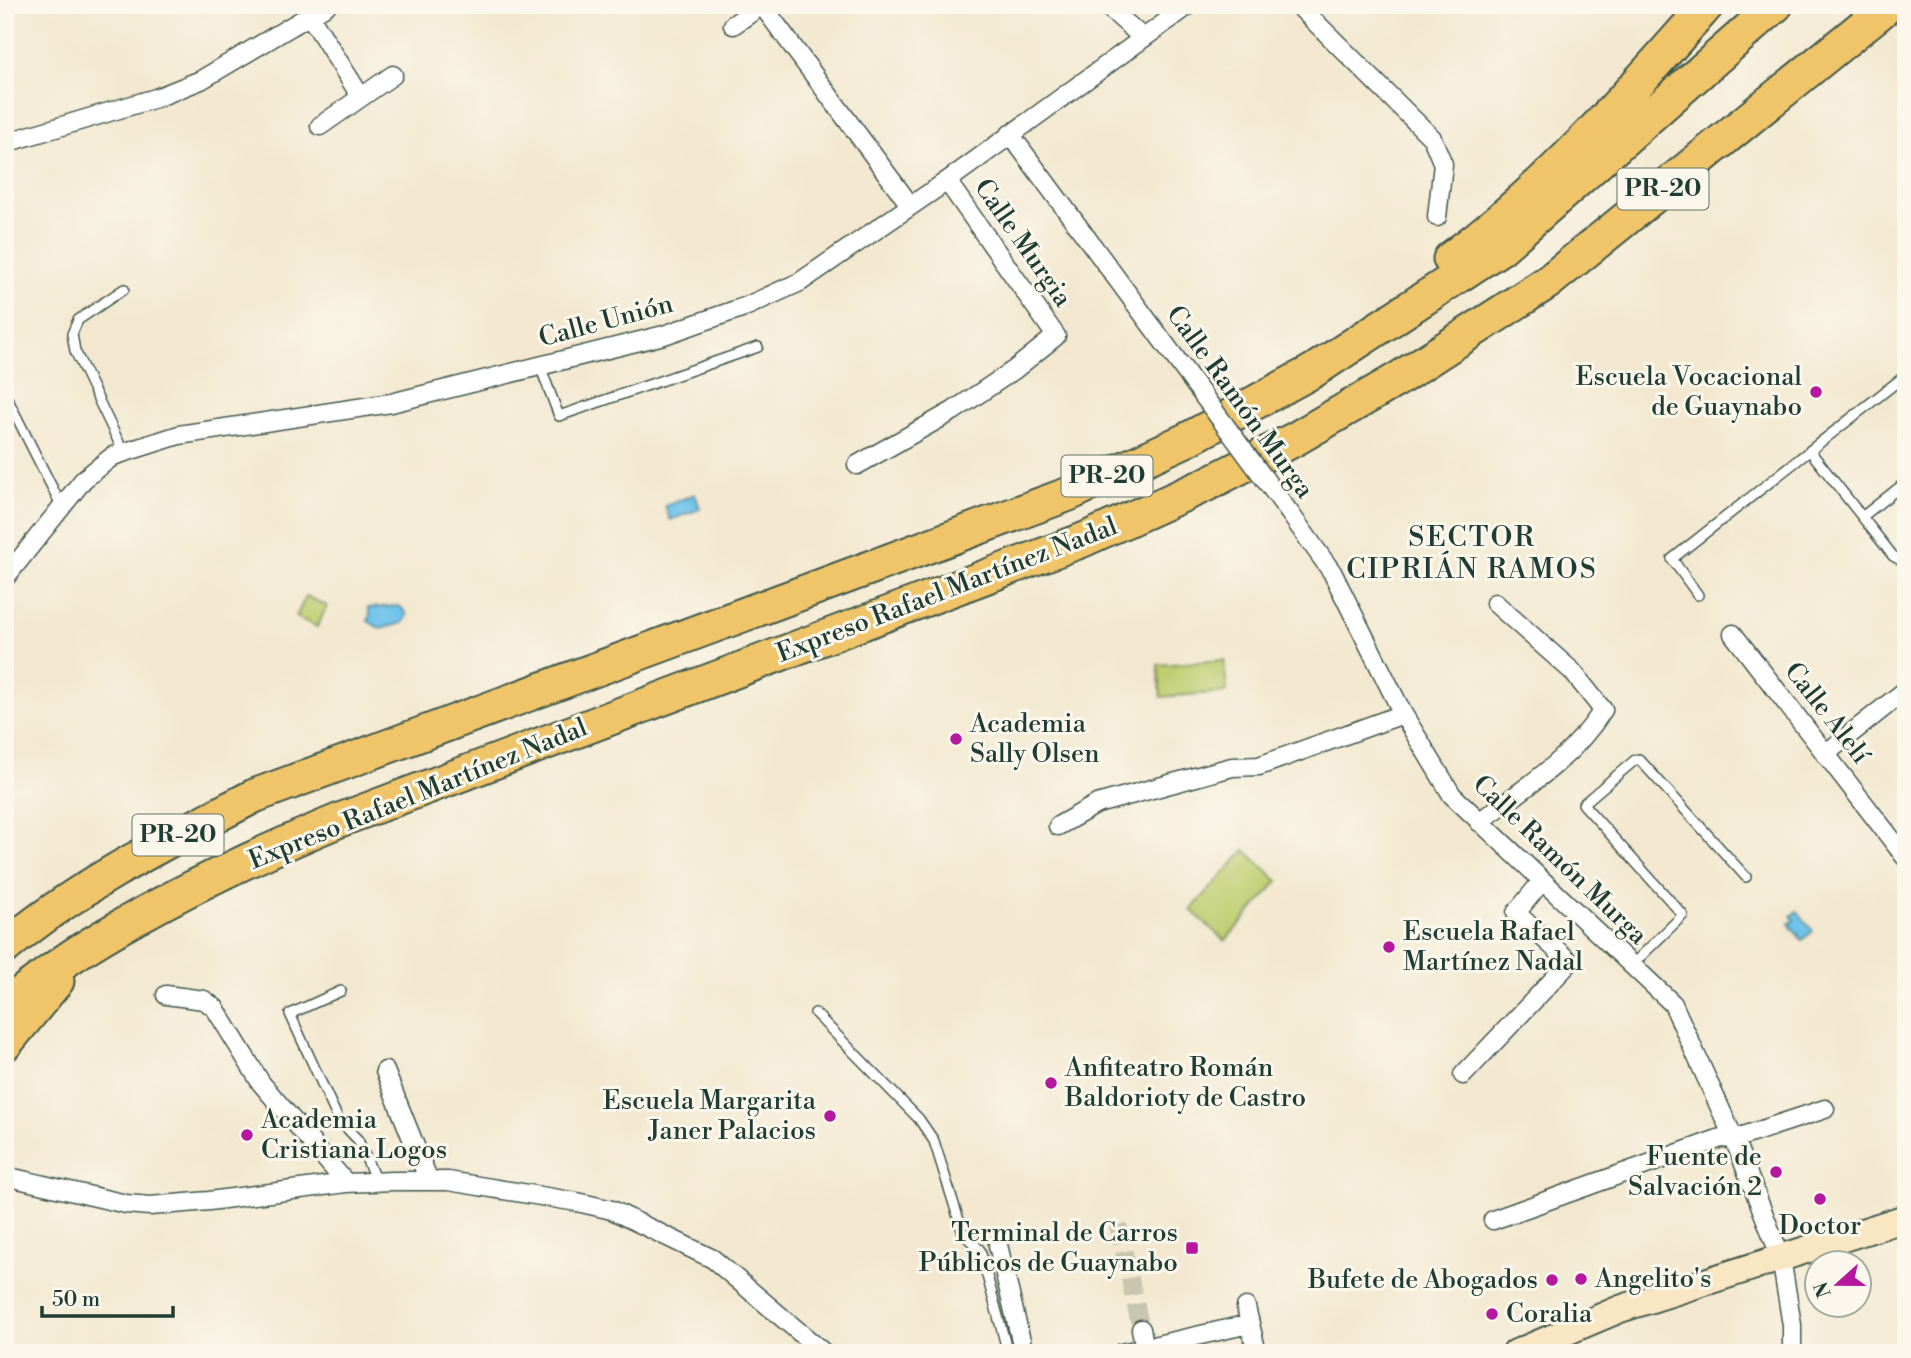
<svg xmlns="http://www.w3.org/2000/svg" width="1911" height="1358" font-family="'Libre Bodoni',serif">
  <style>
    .green { fill: #bdcd70; stroke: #6e8552; stroke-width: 2 }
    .water { fill: #6dc3ea; stroke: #46808f; stroke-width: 2 }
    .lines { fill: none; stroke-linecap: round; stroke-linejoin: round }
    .street-tunnel { stroke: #c9c6b0; stroke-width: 18; stroke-dasharray: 18 9; stroke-linecap: butt }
    .lane-casing { stroke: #3f574b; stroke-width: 12 }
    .street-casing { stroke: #3f574b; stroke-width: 21 }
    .secondary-casing { stroke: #3f574b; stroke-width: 30 }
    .highway-casing { stroke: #3f574b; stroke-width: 37 }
    .lane { stroke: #fff; stroke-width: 9 }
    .street { stroke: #fff; stroke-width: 18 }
    .secondary { stroke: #f9e7c3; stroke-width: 26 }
    .highway { stroke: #f0c469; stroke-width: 33 }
    .street-bridge-casing { stroke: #3f574b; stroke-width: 21; stroke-linecap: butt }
    .street-bridge { stroke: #fff; stroke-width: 18 }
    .poi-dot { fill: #b5179e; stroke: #fbf7ec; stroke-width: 2.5 }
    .labels { text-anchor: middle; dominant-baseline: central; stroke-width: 6; stroke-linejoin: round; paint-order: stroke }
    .shield { fill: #fbf7ec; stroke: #61756b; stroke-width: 2 }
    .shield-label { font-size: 24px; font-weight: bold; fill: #1f3d34 }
    .street-label { font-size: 26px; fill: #1f3d34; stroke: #fbf7ec }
    .poi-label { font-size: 26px; fill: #1f3d34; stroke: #fbf7ec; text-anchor: start }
    .neighbourhood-label { font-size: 28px; letter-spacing: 2px; fill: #1f3d34; stroke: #fbf7ec }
  </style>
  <rect width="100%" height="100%" fill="#fbf7ec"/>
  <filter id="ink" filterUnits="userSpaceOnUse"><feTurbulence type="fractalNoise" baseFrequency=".0143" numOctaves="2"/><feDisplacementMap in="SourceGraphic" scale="14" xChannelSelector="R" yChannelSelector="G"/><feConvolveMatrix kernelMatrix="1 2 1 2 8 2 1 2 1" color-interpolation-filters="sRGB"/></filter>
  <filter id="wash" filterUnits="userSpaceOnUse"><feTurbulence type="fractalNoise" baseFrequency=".00686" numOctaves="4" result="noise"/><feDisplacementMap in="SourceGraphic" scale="28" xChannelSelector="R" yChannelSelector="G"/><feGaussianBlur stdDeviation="1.57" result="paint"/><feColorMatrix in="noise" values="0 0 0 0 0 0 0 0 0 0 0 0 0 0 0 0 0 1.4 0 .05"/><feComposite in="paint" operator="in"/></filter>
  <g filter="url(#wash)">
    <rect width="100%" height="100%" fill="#f3e8cf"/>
    <!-- green -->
    <path class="green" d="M 306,596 L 327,606 L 317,627 L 296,617 Z
      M 1224,660 L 1227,692 L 1161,697 L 1158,665 Z
      M 1245,850 L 1278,881 L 1225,941 L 1191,910 Z"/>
    <!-- water -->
    <path class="water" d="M 695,494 L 700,509 L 670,520 L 665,506 Z
      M 397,606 L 402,608 L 407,615 L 403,623 L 381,629 L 368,621 L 370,615 L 368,608 Z
      M 1797,911 L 1813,931 L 1802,940 L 1789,924 L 1794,920 L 1791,916 Z"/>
  </g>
  <g filter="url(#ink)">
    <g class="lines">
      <!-- street-tunnel -->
      <path class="street-tunnel" d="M 1118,1225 L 1141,1329"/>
      <!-- lane casing -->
      <g class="lane-casing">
        <path id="lane" d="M 124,289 L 78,320 L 72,334 L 75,351 L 124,453
          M 540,366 L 559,416 L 758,347
          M 5,394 L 62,507
          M 1810,451 L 1893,556 L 1906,563
          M 1862,517 L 1906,482
          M 1698,595 L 1672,559 L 1906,375
          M 1632,965 L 1683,915 L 1583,804 L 1635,760 L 1639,759 L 1746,877
          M 341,991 L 290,1014 L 338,1119 L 358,1140 L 376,1181
          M 815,1013 L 919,1119 L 934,1141 L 963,1233 L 980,1250 L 1008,1353"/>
      </g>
      <!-- street casing -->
      <g class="street-casing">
        <path id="street" d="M 762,5 L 910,205
          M 1106,5 L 1143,38
          M 1298,5 L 1432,138 L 1443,164 L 1437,217
          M 310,16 L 361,97
          M 733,25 L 762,5
          M 320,126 L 393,75
          M 1010,134 L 1182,367
          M 5,143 L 156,98 L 201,80 L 327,5
          M 857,465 L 953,411 L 1014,370 L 1056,336 L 947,181
          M 1289,512 L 1332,572 L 1403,714 L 1452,795 L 1673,1004 L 1734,1139 L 1781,1258 L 1792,1325 L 1792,1353
          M 5,578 L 84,479 L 113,456 L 179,435 L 391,403 L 664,335 L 747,306 L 800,282 L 947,181 L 1189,5
          M 1733,634 L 1906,858
          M 1825,754 L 1906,690
          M 1479,822 C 1525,788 1572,759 1603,710 L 1572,671 L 1495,603
          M 1058,826 L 1097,804 L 1232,767 L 1259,766 L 1403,714
          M 166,995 L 204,1000 L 215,1008 L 261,1083 L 346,1183
          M 385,1071 L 429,1181
          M 1463,1075 L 1570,962 L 1516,913 L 1542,881
          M 5,1176 L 126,1204 L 150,1206 L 209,1201 L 346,1183 L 393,1181 L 448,1181 L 577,1202 L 612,1210 L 713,1259 L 824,1353
          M 1493,1220 L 1721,1138 L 1734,1139 L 1825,1109
          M 998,1245 L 1024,1353
          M 1246,1307 L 1257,1353
          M 1141,1329 L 1146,1353
          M 1122,1353 L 1249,1324"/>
      </g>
      <!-- secondary casing -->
      <g class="secondary-casing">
        <path id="secondary" d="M 1516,1353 L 1620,1309 L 1906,1218"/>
      </g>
      <!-- highway casing -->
      <g class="highway-casing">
        <path id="highway" d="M 1450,259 C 1548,187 1627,96 1707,5
          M 5,947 C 80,884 168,841 254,796 L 1069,494 L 1188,439 L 1313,371 L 1501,248 L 1776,5
          M 5,1005 C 31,986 56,966 83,949 C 165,898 251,857 340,820 L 1083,540 L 1203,486 L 1295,439 L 1398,379 L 1548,282 L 1889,5
          M 5,1044 L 57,981"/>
      </g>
      <!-- lane -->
      <use href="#lane" class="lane"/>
      <!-- street -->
      <use href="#street" class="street"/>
      <!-- secondary -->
      <use href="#secondary" class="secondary"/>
      <!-- highway -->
      <use href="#highway" class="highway"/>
      <!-- street-bridge casing -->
      <g class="street-bridge-casing">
        <path id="street-bridge" d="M 1182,367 L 1289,512"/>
      </g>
      <!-- street-bridge -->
      <use href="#street-bridge" class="street-bridge"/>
    </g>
  </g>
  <!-- markers -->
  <g class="poi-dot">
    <circle cx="1816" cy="392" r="7"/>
    <circle cx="956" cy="739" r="7"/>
    <circle cx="1389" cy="947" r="7"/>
    <circle cx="1051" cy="1083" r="7"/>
    <circle cx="830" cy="1116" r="7"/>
    <circle cx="247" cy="1135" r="7"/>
    <circle cx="1776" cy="1172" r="7"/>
    <circle cx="1820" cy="1199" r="7"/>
    <rect x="1185" y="1241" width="14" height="14" rx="3.5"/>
    <circle cx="1581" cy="1279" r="7"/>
    <circle cx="1552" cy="1280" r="7"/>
    <circle cx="1492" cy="1314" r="7"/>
  </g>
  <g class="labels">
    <!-- shield labels -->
    <g class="shield">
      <rect x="1617.5" y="168.5" width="91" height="41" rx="5"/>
      <rect x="1061.5" y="455.5" width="91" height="41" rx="5"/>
      <rect x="132.5" y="814.5" width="91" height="41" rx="5"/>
    </g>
    <g class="shield-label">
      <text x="1663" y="189">PR-20</text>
      <text x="1107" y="476">PR-20</text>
      <text x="178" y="835">PR-20</text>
    </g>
    <!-- street labels -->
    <g class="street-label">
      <text transform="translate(1023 243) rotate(55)">Calle Murgia</text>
      <text transform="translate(606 321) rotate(-15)">Calle Unión</text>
      <text transform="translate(1240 402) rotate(54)">Calle Ramón Murga</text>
      <text transform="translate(947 590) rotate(-21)">Expreso Rafael Martínez Nadal</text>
      <text transform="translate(1827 713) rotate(52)">Calle Alelí</text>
      <text transform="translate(418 794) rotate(-22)">Expreso Rafael Martínez Nadal</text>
      <text transform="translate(1560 860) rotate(44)">Calle Ramón Murga</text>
    </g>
    <!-- poi labels -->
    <g class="poi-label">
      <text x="1802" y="377" text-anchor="end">Escuela Vocacional<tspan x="1802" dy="30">de Guaynabo</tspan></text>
      <text x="970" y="724">Academia<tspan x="970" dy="30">Sally Olsen</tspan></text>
      <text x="1403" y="932">Escuela Rafael<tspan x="1403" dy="30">Martínez Nadal</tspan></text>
      <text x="1065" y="1068">Anfiteatro Román<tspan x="1065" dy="30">Baldorioty de Castro</tspan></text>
      <text x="816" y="1101" text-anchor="end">Escuela Margarita<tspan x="816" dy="30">Janer Palacios</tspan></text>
      <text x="261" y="1120">Academia<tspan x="261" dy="30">Cristiana Logos</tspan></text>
      <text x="1762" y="1157" text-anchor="end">Fuente de<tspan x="1762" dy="30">Salvación 2</tspan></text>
      <text x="1820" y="1226" text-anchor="middle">Doctor</text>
      <text x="1178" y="1233" text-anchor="end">Terminal de Carros<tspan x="1178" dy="30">Públicos de Guaynabo</tspan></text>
      <text x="1595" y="1279">Angelito's</text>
      <text x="1538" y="1280" text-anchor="end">Bufete de Abogados</text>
      <text x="1506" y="1314">Coralia</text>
    </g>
    <!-- neighbourhood labels -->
    <g class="neighbourhood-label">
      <text x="1472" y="537">SECTOR<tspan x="1472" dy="32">CIPRIÁN RAMOS</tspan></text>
    </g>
  </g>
  <!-- margin -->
  <rect width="1911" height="1358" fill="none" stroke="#fbf7ec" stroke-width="28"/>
  <!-- north arrow -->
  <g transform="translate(1838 1284) rotate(249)"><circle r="33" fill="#fbf7ec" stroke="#a3ada2" stroke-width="2"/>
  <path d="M0-5L12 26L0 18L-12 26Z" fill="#b5179e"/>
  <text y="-10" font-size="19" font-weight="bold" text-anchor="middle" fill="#1f3d34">N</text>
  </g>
  <!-- scale -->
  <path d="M42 1306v10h131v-10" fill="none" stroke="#1f3d34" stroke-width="3.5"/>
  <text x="52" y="1306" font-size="21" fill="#1f3d34" stroke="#fbf7ec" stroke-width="5" paint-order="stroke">50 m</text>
</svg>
